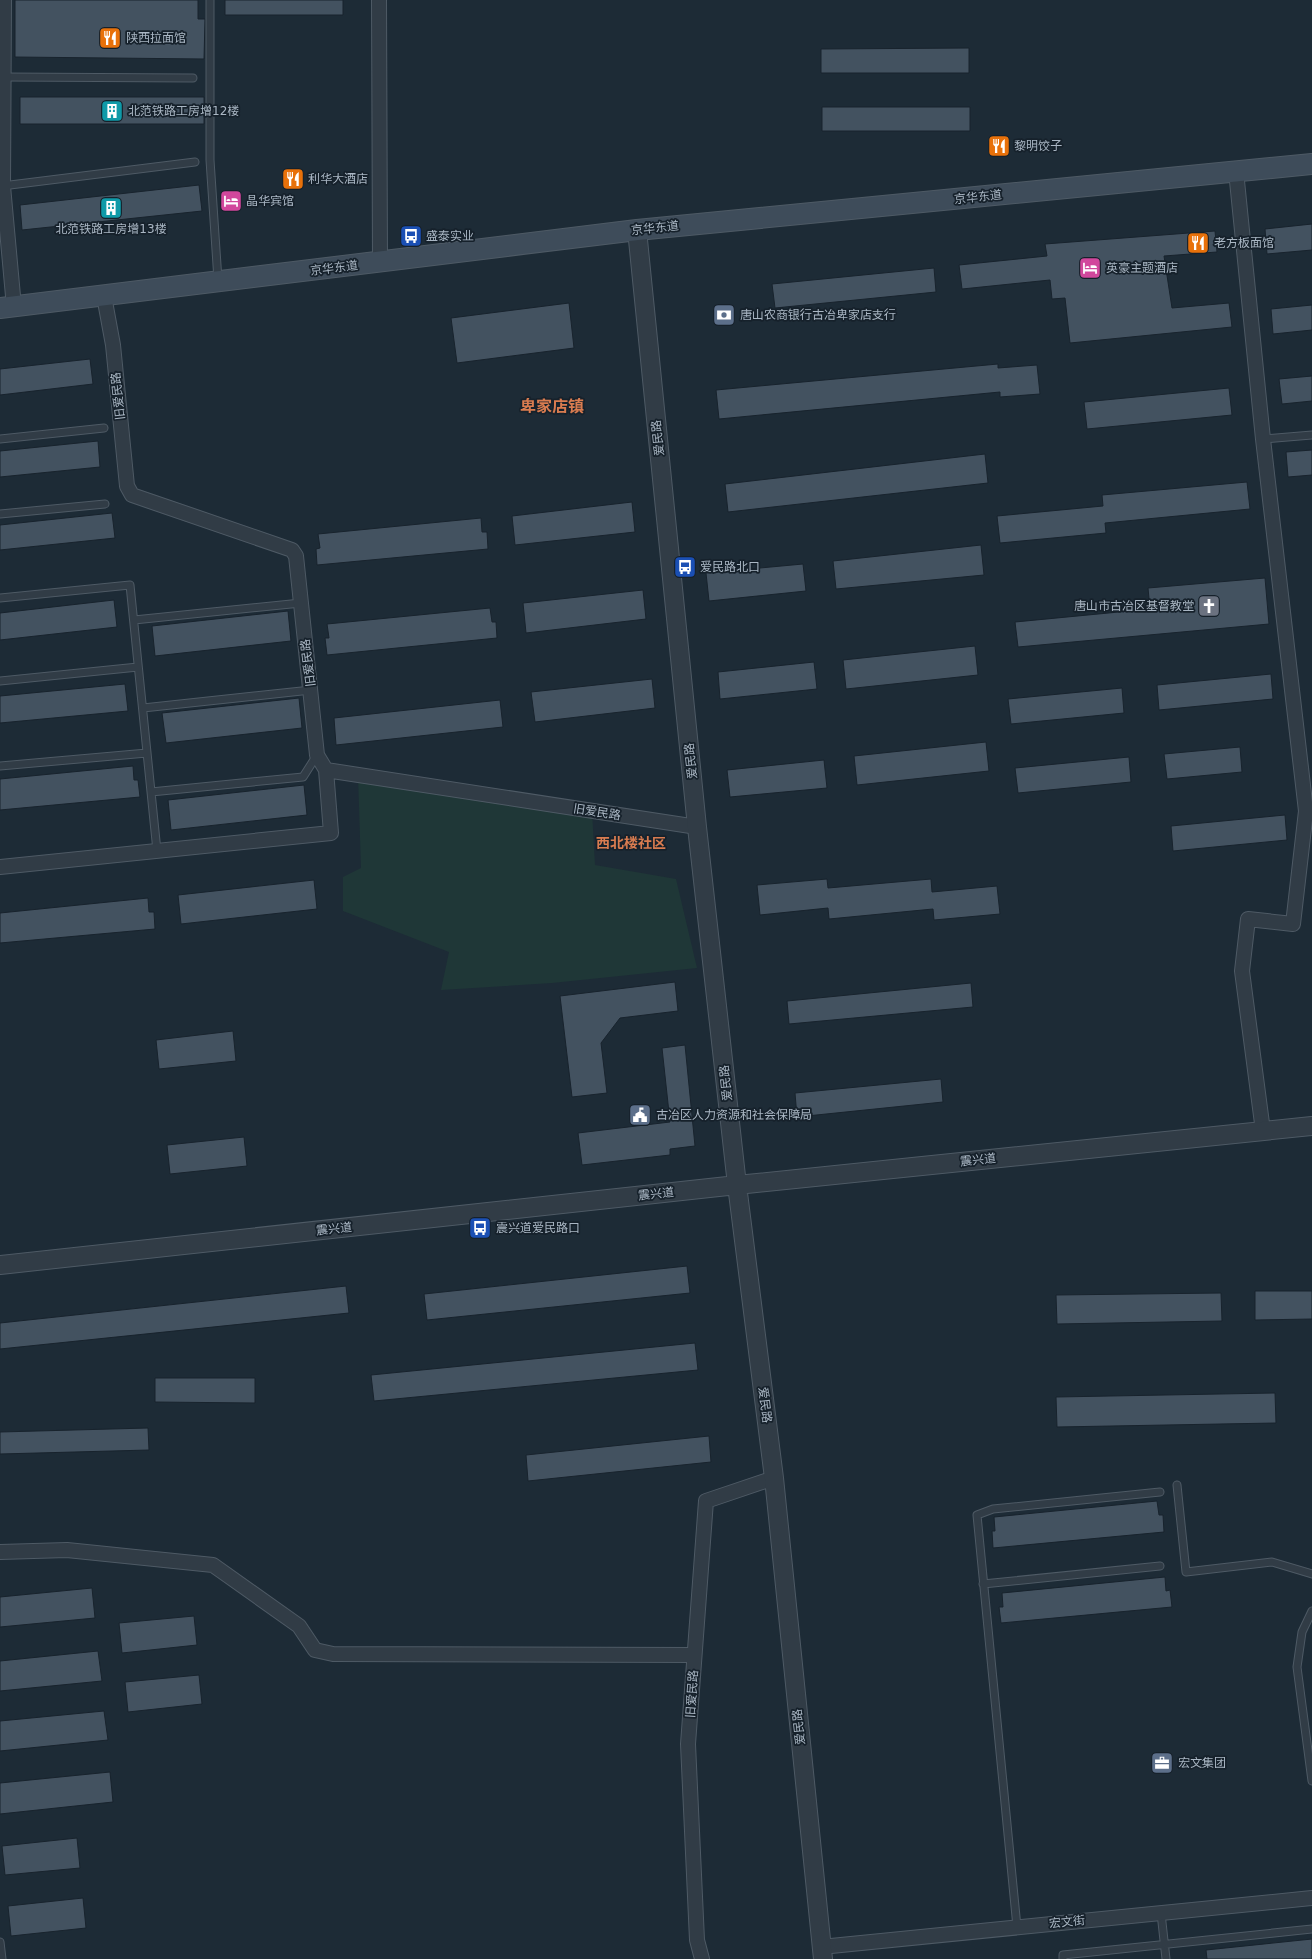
<svg xmlns="http://www.w3.org/2000/svg" width="1312" height="1959" font-family="'DejaVu Sans','Noto Sans SC',sans-serif">
  <style>
    .green { fill: #1f3737 }
    .building { fill: #435260; stroke: #18232d }
    .lines { fill: none; stroke-linecap: round; stroke-linejoin: round }
    .service-casing { stroke: #4e5a65; stroke-width: 9 }
    .minor-casing { stroke: #4e5a65; stroke-width: 16 }
    .tertiary-casing { stroke: #4e5a65; stroke-width: 20 }
    .secondary-casing { stroke: #4e5a65; stroke-width: 22 }
    .service { stroke: #313c46; stroke-width: 7 }
    .minor { stroke: #313c46; stroke-width: 14 }
    .tertiary { stroke: #313c46; stroke-width: 18 }
    .secondary { stroke: #3e4c5a; stroke-width: 20 }
    .labels { text-anchor: middle; dominant-baseline: central; stroke-width: 3.5; stroke-linejoin: round; paint-order: stroke }
    .poi-label { font-size: 12px; fill: #aab7c4; stroke: #16212b; text-anchor: start }
    .street-label { font-size: 12px; fill: #aab7c4; stroke: #16212b }
    .quarter-label { font-size: 14px; font-weight: bold; fill: #d97c50; stroke: #16212b }
    .district-label { font-size: 16px; font-weight: bold; fill: #d97c50; stroke: #16212b }
  </style>
  <rect width="100%" height="100%" fill="#1d2b36"/>
  <!-- green -->
  <path class="green" d="M 358,776 L 592,811 L 595,865 L 676,879 L 697,968 L 552,983 L 441,990 L 449,952 L 343,911 L 343,877 L 361,868 Z"/>
  <!-- building -->
  <path class="building" d="M 15,0 L 198,0 L 198,19 L 205,19 L 204,59 L 15,57 Z
    M 225,0 L 343,0 L 343,15 L 225,15 Z
    M 969,48 L 969,73 L 821,73 L 821,49 Z
    M 20,97 L 204,97 L 204,124 L 20,124 Z
    M 822,107 L 970,107 L 970,131 L 822,131 Z
    M 199,185 L 202,211 L 22,230 L 20,205 Z
    M 1312,224 L 1312,250 L 1267,254 L 1265,229 Z
    M 1215,231 L 1217,252 L 1164,256 L 1172,308 L 1229,303 L 1232,327 L 1070,343 L 1065,298 L 1052,299 L 1050,280 L 962,289 L 959,265 L 1047,256 L 1045,244 Z
    M 934,268 L 936,292 L 775,308 L 772,284 Z
    M 569,303 L 574,348 L 457,363 L 451,318 Z
    M 1312,305 L 1312,330 L 1273,334 L 1271,309 Z
    M 90,359 L 93,384 L 0,395 L 0,369 Z
    M 998,364 L 998,368 L 1037,365 L 1040,394 L 1000,397 L 1000,392 L 719,419 L 716,390 Z
    M 1312,376 L 1312,401 L 1282,404 L 1279,379 Z
    M 1229,388 L 1232,415 L 1087,429 L 1084,402 Z
    M 98,441 L 100,467 L 0,477 L 0,451 Z
    M 1312,450 L 1312,475 L 1288,477 L 1286,452 Z
    M 985,454 L 988,483 L 728,512 L 725,484 Z
    M 1247,482 L 1250,509 L 1105,523 L 1106,533 L 1000,543 L 997,516 L 1103,506 L 1102,495 Z
    M 632,502 L 635,532 L 515,545 L 512,516 Z
    M 112,513 L 115,538 L 0,550 L 0,525 Z
    M 481,518 L 482,532 L 487,532 L 488,549 L 317,565 L 316,549 L 320,548 L 318,534 Z
    M 981,545 L 984,575 L 836,589 L 833,561 Z
    M 803,564 L 806,591 L 709,601 L 706,573 Z
    M 1265,578 L 1269,624 L 1018,647 L 1015,622 L 1150,609 L 1148,588 Z
    M 643,590 L 646,619 L 526,633 L 523,603 Z
    M 114,600 L 117,627 L 0,640 L 0,613 Z
    M 490,608 L 492,622 L 496,622 L 497,638 L 327,655 L 325,638 L 329,638 L 327,624 Z
    M 288,611 L 291,641 L 155,656 L 152,626 Z
    M 975,646 L 978,675 L 846,689 L 843,660 Z
    M 814,662 L 817,689 L 720,699 L 718,672 Z
    M 1271,674 L 1273,699 L 1159,710 L 1157,685 Z
    M 652,679 L 655,708 L 535,722 L 531,692 Z
    M 125,684 L 128,711 L 0,723 L 0,696 Z
    M 1122,688 L 1124,713 L 1011,724 L 1008,699 Z
    M 299,698 L 302,728 L 166,743 L 162,713 Z
    M 500,700 L 503,727 L 336,745 L 334,718 Z
    M 986,742 L 989,771 L 857,785 L 854,756 Z
    M 1240,747 L 1242,772 L 1167,779 L 1164,754 Z
    M 1129,757 L 1131,782 L 1018,793 L 1015,768 Z
    M 824,760 L 827,788 L 730,797 L 727,770 Z
    M 133,766 L 134,780 L 138,780 L 140,797 L 0,810 L 0,779 Z
    M 304,785 L 307,815 L 171,830 L 168,800 Z
    M 1285,815 L 1287,840 L 1173,851 L 1171,826 Z
    M 827,879 L 828,888 L 931,879 L 932,892 L 997,886 L 1000,914 L 934,920 L 933,909 L 829,919 L 828,908 L 760,915 L 757,885 Z
    M 314,880 L 317,909 L 181,924 L 178,895 Z
    M 148,898 L 149,912 L 154,912 L 155,929 L 0,943 L 0,913 Z
    M 675,982 L 678,1011 L 620,1018 L 601,1043 L 607,1093 L 572,1097 L 560,996 Z
    M 971,983 L 973,1007 L 789,1024 L 787,1001 Z
    M 233,1031 L 236,1061 L 159,1069 L 156,1040 Z
    M 685,1045 L 695,1146 L 670,1149 L 670,1155 L 582,1165 L 578,1133 L 670,1122 L 662,1048 Z
    M 941,1079 L 943,1102 L 797,1117 L 795,1093 Z
    M 244,1137 L 247,1166 L 170,1174 L 167,1145 Z
    M 687,1266 L 690,1293 L 427,1320 L 424,1294 Z
    M 346,1286 L 349,1313 L 0,1349 L 0,1323 Z
    M 1255,1291 L 1312,1291 L 1312,1319 L 1255,1320 Z
    M 1221,1293 L 1222,1321 L 1057,1324 L 1056,1295 Z
    M 695,1343 L 698,1370 L 374,1401 L 371,1375 Z
    M 155,1378 L 255,1378 L 255,1403 L 155,1402 Z
    M 1275,1393 L 1276,1423 L 1057,1427 L 1056,1397 Z
    M 148,1428 L 149,1450 L 0,1454 L 0,1432 Z
    M 709,1436 L 711,1462 L 528,1481 L 526,1455 Z
    M 1157,1501 L 1159,1515 L 1163,1515 L 1164,1532 L 993,1548 L 992,1531 L 995,1531 L 994,1517 Z
    M 1165,1577 L 1166,1591 L 1170,1590 L 1172,1607 L 1001,1623 L 999,1607 L 1003,1607 L 1002,1593 Z
    M 92,1588 L 95,1618 L 0,1627 L 0,1597 Z
    M 194,1616 L 197,1645 L 122,1653 L 119,1623 Z
    M 98,1651 L 102,1681 L 0,1691 L 0,1661 Z
    M 199,1675 L 202,1704 L 128,1712 L 125,1682 Z
    M 104,1711 L 108,1740 L 0,1751 L 0,1721 Z
    M 110,1772 L 113,1802 L 0,1814 L 0,1783 Z
    M 77,1838 L 80,1868 L 5,1875 L 2,1846 Z
    M 83,1898 L 86,1928 L 11,1936 L 8,1906 Z
    M 1312,1939 L 1312,1959 L 1207,1959 L 1206,1950 Z"/>
  <g class="lines">
    <!-- service casing -->
    <g class="service-casing">
      <path id="service" d="M 210,0 L 210,160 L 218,280
        M 4,77 L 193,78
        M 2,186 L 195,162
        M 0,439 L 104,428
        M 1263,439 L 1312,435
        M 0,514 L 105,504
        M 0,598 L 130,585 L 157,851
        M 134,620 L 301,603
        M 0,681 L 138,667
        M 143,708 L 311,690
        M 0,766 L 147,753
        M 151,792 L 303,777 L 317,755
        M 1177,1485 L 1186,1572 L 1272,1562 L 1312,1574
        M 983,1584 L 1160,1566
        M 1312,1611 L 1302,1632 L 1297,1667 L 1312,1781
        M 1161,1913 L 1166,1959
        M 1017,1927 L 977,1515 L 993,1509 L 1160,1492
        M 0,1942 L 2,1959
        M 1063,1959 L 1063,1955 L 1312,1929"/>
    </g>
    <!-- minor casing -->
    <g class="minor-casing">
      <path id="minor" d="M 4,0 L 3,186 L 14,307
        M 379,0 L 380,262
        M 1236,171 L 1263,439 L 1306,811 L 1293,924 L 1248,919 L 1242,971 L 1263,1131
        M 104,296 L 113,345 L 127,486 L 132,495 L 292,550 L 296,556 L 317,755 L 326,770 L 697,827
        M 0,867 L 331,833 L 326,770
        M 0,1552 L 67,1550 L 213,1565 L 299,1626 L 315,1650 L 333,1654 L 694,1655
        M 821,1947 L 1312,1898
        M 702,1959 L 697,1940 L 688,1744 L 706,1501 L 774,1478"/>
    </g>
    <!-- tertiary casing -->
    <g class="tertiary-casing">
      <path id="tertiary" d="M 637,230 L 697,827 L 737,1185 L 774,1478 L 823,1959
        M 0,1265 L 737,1185 L 1312,1126"/>
    </g>
    <!-- secondary casing -->
    <g class="secondary-casing">
      <path id="secondary" d="M 0,308 L 637,230 L 1312,164"/>
    </g>
    <!-- service -->
    <use href="#service" class="service"/>
    <!-- minor -->
    <use href="#minor" class="minor"/>
    <!-- tertiary -->
    <use href="#tertiary" class="tertiary"/>
    <!-- secondary -->
    <use href="#secondary" class="secondary"/>
  </g>
  <!-- icons -->
  <defs>
    <g id="restaurant-square" transform="scale(1.15)"><rect x="-9" y="-9" width="18" height="18" rx="4" fill="#e8710a" stroke="#16212b"/><path d="M-5-6h1v4h1v-4h1v4h1v-4h1v5L-1.5 .5V6h-2V.5L-5-1ZM5-6V6H3V1.5H1.5Q1.5-4 5-6Z" fill="#fff"/></g>
    <g id="building-square" transform="scale(1.15)"><rect x="-9" y="-9" width="18" height="18" rx="4" fill="#0f9aa8" stroke="#16212b"/><path d="M-4-6H4V6H1V3H-1V6H-4ZM-2.5-4.3h1.7v1.8h-1.7ZM.8-4.3h1.7v1.8H.8ZM-2.5-1h1.7V.8h-1.7ZM.8-1h1.7V.8H.8Z" fill="#fff"/></g>
    <g id="hotel-square" transform="scale(1.15)"><rect x="-9" y="-9" width="18" height="18" rx="4" fill="#d1479c" stroke="#16212b"/><path d="M-6-4.5h1.5V1H6V5H4.5V3h-9V5H-6ZM-4 0a1.8 1.8 0 1 1 3.6 0ZM.5 0V-2.5h3Q6-2.5 6 0Z" fill="#fff"/></g>
    <g id="bus-square" transform="scale(1.15)"><rect x="-9" y="-9" width="18" height="18" rx="4" fill="#1a4fb4" stroke="#16212b"/><path d="M-5-6H5V4H4V6H2V4H-2V6H-4V4H-5ZM-3.5-4V0h7V-4ZM-3.5 1.2v1.5H-2V1.2ZM2 1.2v1.5H3.5V1.2Z" fill="#fff"/></g>
    <g id="bank-square" transform="scale(1.15)"><rect x="-9" y="-9" width="18" height="18" rx="4" fill="#5c6f8a" stroke="#16212b"/><path d="M-6-4H6V4H-6ZM0-2.3a2.3 2.3 0 1 0 0 4.6a2.3 2.3 0 1 0 0-4.6Z" fill="#fff"/></g>
    <g id="church-square" transform="scale(1.15)"><rect x="-9" y="-9" width="18" height="18" rx="4" fill="#6b7280" stroke="#16212b"/><path d="M-1.2-6h2.4v3.5h3.3v2.4h-3.3V6h-2.4V-.1h-3.3v-2.4h3.3Z" fill="#fff"/></g>
    <g id="civic-square" transform="scale(1.15)"><rect x="-9" y="-9" width="18" height="18" rx="4" fill="#5c6f8a" stroke="#16212b"/><path d="M-.6-6.5H3V-4.5H.6V-3L4-1V1h2V6H-6V1h2V-1L-.6-3ZM-1.2 2.5V6h2.4V2.5Z" fill="#fff"/></g>
    <g id="office-square" transform="scale(1.15)"><rect x="-9" y="-9" width="18" height="18" rx="4" fill="#5c6f8a" stroke="#16212b"/><path d="M-6-3h4V-5.5h4V-3h4V5H-6ZM-1-4.5V-3h2v-1.5ZM-6 0V1H6V0Z" fill="#fff"/></g>
  </defs>
  <g fill-rule="evenodd">
    <use href="#restaurant-square" x="110" y="38"/>
    <use href="#building-square" x="112" y="111"/>
    <use href="#restaurant-square" x="999" y="146"/>
    <use href="#restaurant-square" x="293" y="179"/>
    <use href="#hotel-square" x="231" y="201"/>
    <use href="#building-square" x="111" y="208"/>
    <use href="#bus-square" x="411" y="236"/>
    <use href="#restaurant-square" x="1198" y="243"/>
    <use href="#hotel-square" x="1090" y="268"/>
    <use href="#bank-square" x="724" y="315"/>
    <use href="#bus-square" x="685" y="567"/>
    <use href="#church-square" x="1209" y="606"/>
    <use href="#civic-square" x="640" y="1115"/>
    <use href="#bus-square" x="480" y="1228"/>
    <use href="#office-square" x="1162" y="1763"/>
  </g>
  <g class="labels">
    <!-- poi labels -->
    <g class="poi-label">
      <text x="126" y="38">陕西拉面馆</text>
      <text x="128" y="111">北范铁路工房增12楼</text>
      <text x="1014" y="146">黎明饺子</text>
      <text x="308" y="179">利华大酒店</text>
      <text x="246" y="201">晶华宾馆</text>
      <text x="111" y="229" text-anchor="middle">北范铁路工房增13楼</text>
      <text x="426" y="236">盛泰实业</text>
      <text x="1214" y="243">老方板面馆</text>
      <text x="1106" y="268">英豪主题酒店</text>
      <text x="740" y="315">唐山农商银行古冶卑家店支行</text>
      <text x="700" y="567">爱民路北口</text>
      <text x="1194" y="606" text-anchor="end">唐山市古冶区基督教堂</text>
      <text x="656" y="1115">古冶区人力资源和社会保障局</text>
      <text x="496" y="1228">震兴道爱民路口</text>
      <text x="1178" y="1763">宏文集团</text>
    </g>
    <!-- street labels -->
    <g class="street-label">
      <text transform="translate(978 197) rotate(-6)">京华东道</text>
      <text transform="translate(655 228) rotate(-6)">京华东道</text>
      <text transform="translate(334 268) rotate(-7)">京华东道</text>
      <text transform="translate(118 396) rotate(-96)">旧爱民路</text>
      <text transform="translate(658 438) rotate(-96)">爱民路</text>
      <text transform="translate(308 663) rotate(-97)">旧爱民路</text>
      <text transform="translate(691 761) rotate(-96)">爱民路</text>
      <text transform="translate(597 812) rotate(9)">旧爱民路</text>
      <text transform="translate(726 1083) rotate(-96)">爱民路</text>
      <text transform="translate(978 1160) rotate(-6)">震兴道</text>
      <text transform="translate(656 1194) rotate(-6)">震兴道</text>
      <text transform="translate(334 1229) rotate(-6)">震兴道</text>
      <text transform="translate(765 1405) rotate(83)">爱民路</text>
      <text transform="translate(692 1694) rotate(-86)">旧爱民路</text>
      <text transform="translate(799 1727) rotate(-96)">爱民路</text>
      <text transform="translate(1067 1922) rotate(-6)">宏文街</text>
    </g>
    <!-- quarter labels -->
    <g class="quarter-label">
      <text x="631" y="843">西北楼社区</text>
    </g>
    <!-- district labels -->
    <g class="district-label">
      <text x="552" y="406">卑家店镇</text>
    </g>
  </g>
</svg>
